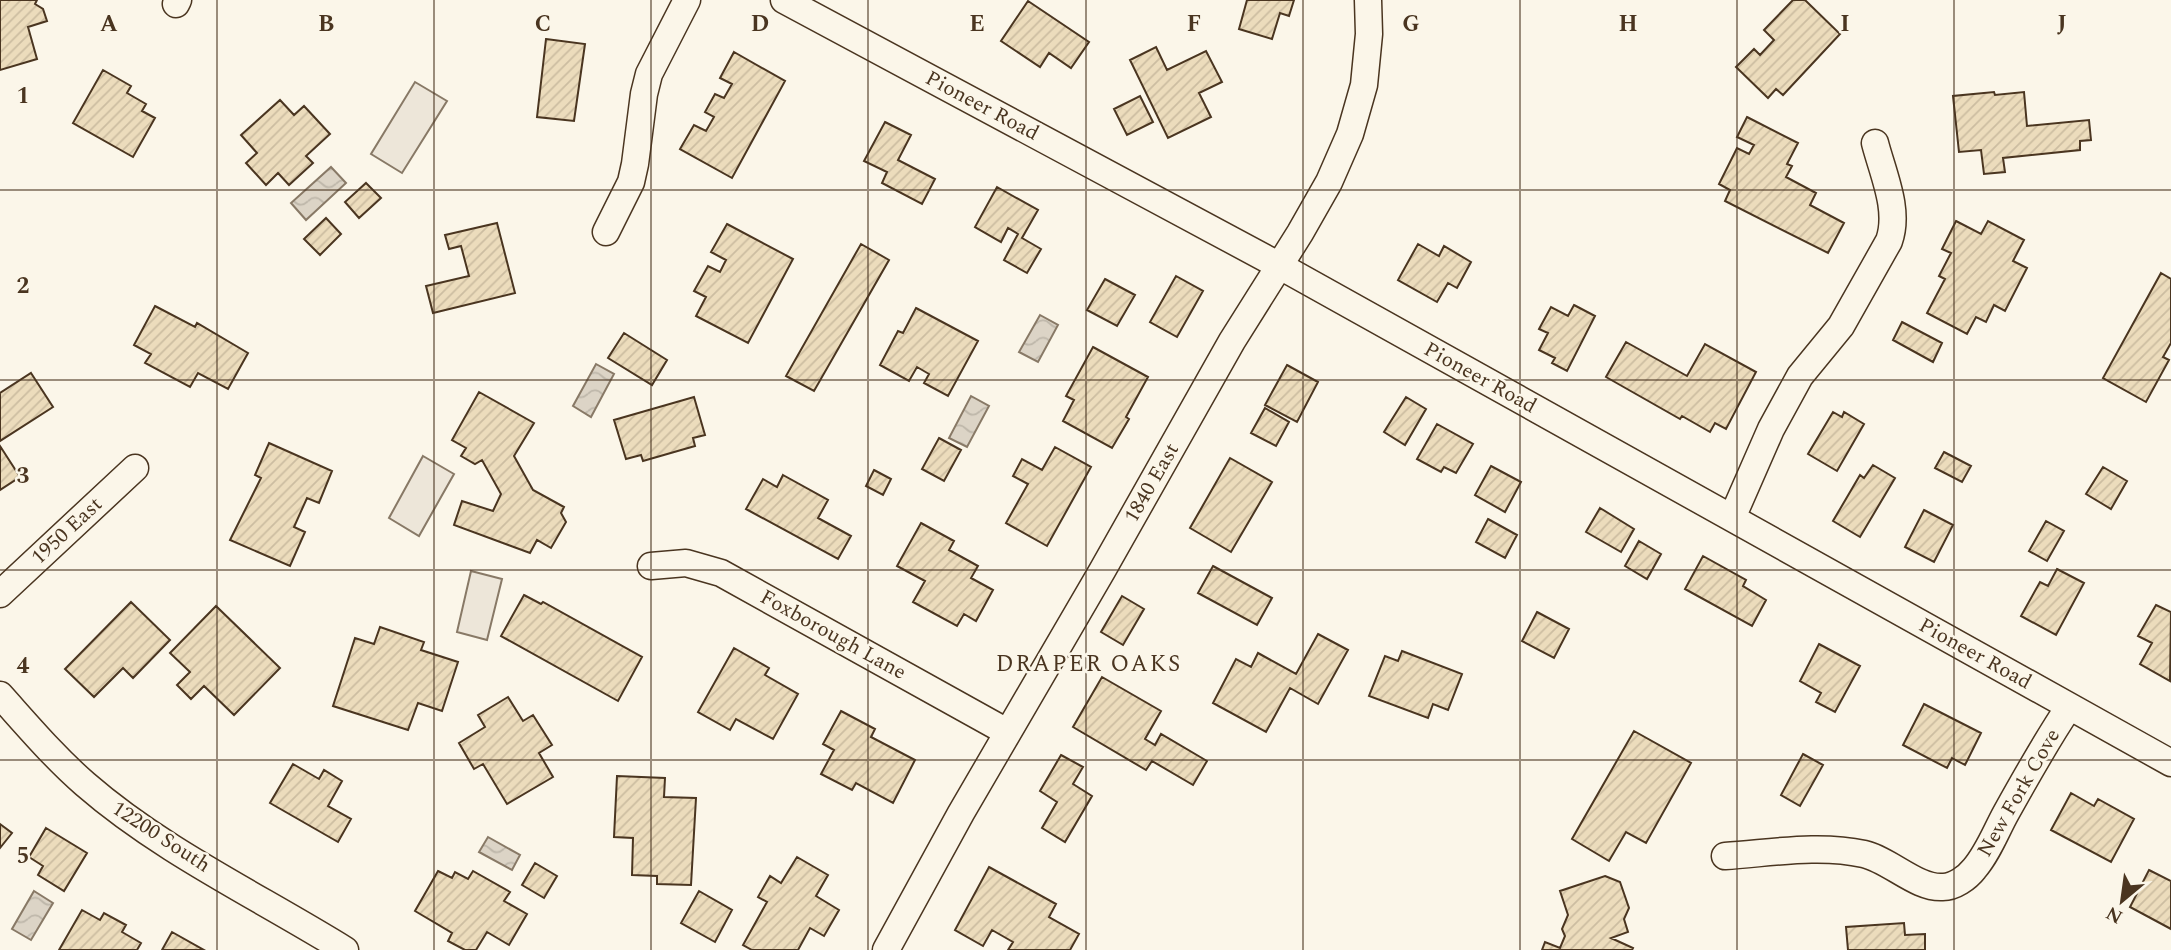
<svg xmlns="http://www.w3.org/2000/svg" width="2171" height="950" font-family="Spectral,serif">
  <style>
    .park { fill: #ede6d9; stroke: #887966; stroke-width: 2 }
    .water { fill: url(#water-waves); stroke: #887966; stroke-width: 2 }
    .building { fill: url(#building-hatch); stroke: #4a3520; stroke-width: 2 }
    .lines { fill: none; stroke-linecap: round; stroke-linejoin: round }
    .minor-casing { stroke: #4a3520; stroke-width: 29 }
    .minor { stroke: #fbf6e9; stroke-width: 26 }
    .grid { fill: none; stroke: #4a3520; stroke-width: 2; stroke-opacity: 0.55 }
    .labels { text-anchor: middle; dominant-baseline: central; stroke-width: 5; stroke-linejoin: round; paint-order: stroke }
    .street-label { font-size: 21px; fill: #4a3520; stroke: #fbf6e9 }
    .neighbourhood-label { font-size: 23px; letter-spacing: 2px; fill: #4a3520; stroke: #fbf6e9 }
    .grid-label { font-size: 23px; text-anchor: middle; font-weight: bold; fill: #4a3520; stroke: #fbf6e9; stroke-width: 5; stroke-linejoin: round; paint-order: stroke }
  </style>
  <defs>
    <pattern id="water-waves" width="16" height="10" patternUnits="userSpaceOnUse" patternTransform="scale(1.75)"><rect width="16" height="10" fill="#dcd4c6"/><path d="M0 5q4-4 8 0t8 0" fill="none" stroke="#beb7aa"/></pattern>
    <pattern id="building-hatch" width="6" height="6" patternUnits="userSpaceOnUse" patternTransform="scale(1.75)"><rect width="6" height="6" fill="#ecdcbc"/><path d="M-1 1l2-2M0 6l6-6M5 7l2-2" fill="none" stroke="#ccbda1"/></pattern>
  </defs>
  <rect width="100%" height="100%" fill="#fbf6e9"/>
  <!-- park -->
  <path class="park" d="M 415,82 L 447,101 L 402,173 L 371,154 Z
    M 423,456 L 454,474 L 419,536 L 389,518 Z
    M 471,571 L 502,579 L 487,640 L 457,632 Z"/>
  <!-- water -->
  <path class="water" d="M 331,167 L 346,183 L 306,220 L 291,203 Z
    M 1040,315 L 1058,325 L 1038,362 L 1019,352 Z
    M 596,364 L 614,374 L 591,417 L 573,406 Z
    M 971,396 L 989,406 L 967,447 L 949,438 Z
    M 488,837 L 520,855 L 512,870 L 479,852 Z
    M 34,891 L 53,903 L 31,940 L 12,929 Z"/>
  <!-- building -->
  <path class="building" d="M 0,0 L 37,0 L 35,4 L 43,9 L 47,21 L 28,27 L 37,59 L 0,70 Z
    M 1247,0 L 1294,0 L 1289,16 L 1280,13 L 1272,39 L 1239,29 Z
    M 1793,0 L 1805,0 L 1840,34 L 1783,95 L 1776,89 L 1768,98 L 1736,67 L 1754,49 L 1760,55 L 1774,40 L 1764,30 Z
    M 1028,1 L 1089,42 L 1071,68 L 1049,53 L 1040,67 L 1001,41 Z
    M 546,39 L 585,44 L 574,121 L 537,117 Z
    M 1156,47 L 1167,70 L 1206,51 L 1222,82 L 1199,93 L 1211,117 L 1168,138 L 1130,60 Z
    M 734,52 L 785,81 L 732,178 L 680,149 L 694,125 L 706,131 L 714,117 L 705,112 L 715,94 L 724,98 L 732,84 L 720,78 Z
    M 103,70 L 131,86 L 127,93 L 146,104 L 142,111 L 155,118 L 133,157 L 73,123 Z
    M 1994,92 L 1995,95 L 2024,92 L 2027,126 L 2089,120 L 2091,140 L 2080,141 L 2080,150 L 2003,158 L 2005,172 L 1984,174 L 1981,150 L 1959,152 L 1953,96 Z
    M 1140,96 L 1153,122 L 1127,135 L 1114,109 Z
    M 280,100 L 294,115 L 304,106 L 330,134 L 306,156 L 313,163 L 289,185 L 278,173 L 266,185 L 246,163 L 257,153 L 241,135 Z
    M 1747,117 L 1798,143 L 1787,164 L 1792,166 L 1786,177 L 1816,193 L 1810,205 L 1844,223 L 1828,253 L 1725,201 L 1730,190 L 1719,184 L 1737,148 L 1749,154 L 1754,145 L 1737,137 Z
    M 885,122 L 911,135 L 898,160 L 935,179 L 922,204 L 882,183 L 887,172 L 864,161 Z
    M 366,183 L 381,198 L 359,218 L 345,202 Z
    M 997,187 L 1038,210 L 1022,238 L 1041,249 L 1027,273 L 1004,260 L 1018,234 L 1008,228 L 1001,242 L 975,227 Z
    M 326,218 L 341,234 L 320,255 L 304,239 Z
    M 1956,221 L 1981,234 L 1988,221 L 2024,240 L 2013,261 L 2027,268 L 2005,311 L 1994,305 L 1986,322 L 1976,317 L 1967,334 L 1927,313 L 1945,279 L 1939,276 L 1951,253 L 1942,249 Z
    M 497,223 L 515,293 L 433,313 L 426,286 L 469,276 L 461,246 L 449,249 L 445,235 Z
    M 727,224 L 793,259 L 748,343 L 696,316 L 706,297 L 694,291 L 708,266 L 720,272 L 726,260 L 711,252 Z
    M 861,244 L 889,260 L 814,391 L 786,376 Z
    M 1418,244 L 1439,256 L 1444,246 L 1471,262 L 1457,288 L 1448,283 L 1437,302 L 1398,280 Z
    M 2161,273 L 2171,279 L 2171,343 L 2163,357 L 2169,360 L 2146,402 L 2103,378 Z
    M 1176,276 L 1203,291 L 1177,337 L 1150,322 Z
    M 1105,279 L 1135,295 L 1117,326 L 1087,310 Z
    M 1574,305 L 1595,316 L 1567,371 L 1552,363 L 1555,358 L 1539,350 L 1548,333 L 1539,329 L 1551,307 L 1568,316 Z
    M 155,306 L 195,327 L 197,323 L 248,353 L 228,389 L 198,373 L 190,387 L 145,363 L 151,354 L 134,345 Z
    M 916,308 L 978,341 L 948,396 L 924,383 L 929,374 L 917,367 L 909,381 L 880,365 L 898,331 L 903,333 Z
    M 1902,322 L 1942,343 L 1933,362 L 1893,340 Z
    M 624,333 L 667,360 L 652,385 L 608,358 Z
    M 1626,342 L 1687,376 L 1705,344 L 1756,372 L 1726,429 L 1715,423 L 1710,432 L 1682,416 L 1680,419 L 1606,377 Z
    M 1093,347 L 1148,377 L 1126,417 L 1129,419 L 1112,448 L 1063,421 L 1074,400 L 1066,396 Z
    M 1287,365 L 1318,382 L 1297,422 L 1265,405 Z
    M 31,373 L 53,407 L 0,441 L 0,393 Z
    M 479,392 L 534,423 L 514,456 L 533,490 L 564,507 L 561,513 L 566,522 L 551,548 L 537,540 L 530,553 L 454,525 L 462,501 L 493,511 L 501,494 L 482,460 L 475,464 L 461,456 L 466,448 L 452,440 Z
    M 694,397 L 705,435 L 693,438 L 695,446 L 643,461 L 641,455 L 626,459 L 614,420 Z
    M 1406,397 L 1426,409 L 1405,445 L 1384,432 Z
    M 1265,408 L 1289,422 L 1276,446 L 1251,433 Z
    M 1833,412 L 1842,417 L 1844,412 L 1864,424 L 1837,471 L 1808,454 Z
    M 1437,424 L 1473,444 L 1456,473 L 1444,467 L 1441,472 L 1417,459 Z
    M 939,438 L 961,450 L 944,481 L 922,469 Z
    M 269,443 L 332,471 L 319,503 L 307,498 L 294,527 L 305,532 L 290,566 L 230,540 L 261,478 L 255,475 Z
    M 0,446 L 20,477 L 0,490 Z
    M 1055,447 L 1091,467 L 1047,546 L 1006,523 L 1028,484 L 1013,476 L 1022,459 L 1042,470 Z
    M 1944,452 L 1971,466 L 1962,482 L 1935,468 Z
    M 1230,458 L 1272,482 L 1231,552 L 1190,528 Z
    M 1873,465 L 1895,478 L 1860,537 L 1833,521 L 1860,475 L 1864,478 Z
    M 1491,466 L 1521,482 L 1505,512 L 1475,495 Z
    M 2103,467 L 2127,481 L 2111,509 L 2086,494 Z
    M 874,470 L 891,479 L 883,495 L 866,486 Z
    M 783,475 L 828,500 L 818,518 L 851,536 L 838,559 L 746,509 L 763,479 L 777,487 Z
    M 1600,508 L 1634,529 L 1621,552 L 1586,532 Z
    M 1924,510 L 1953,525 L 1934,562 L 1905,547 Z
    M 1488,519 L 1517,535 L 1505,558 L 1476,542 Z
    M 2046,521 L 2064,531 L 2047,561 L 2029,551 Z
    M 921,523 L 954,541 L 949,550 L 978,566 L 971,578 L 993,590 L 976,621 L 964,614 L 957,626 L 913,602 L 925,581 L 897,566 Z
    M 1639,541 L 1661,554 L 1647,579 L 1625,566 Z
    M 1703,556 L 1746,580 L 1743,586 L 1766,600 L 1752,626 L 1685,589 Z
    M 1213,566 L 1272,598 L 1257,625 L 1198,593 Z
    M 2057,569 L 2084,583 L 2056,635 L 2021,616 L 2040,582 L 2048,586 Z
    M 524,595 L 541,604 L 543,602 L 642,657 L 618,701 L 501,636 Z
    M 1122,596 L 1144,609 L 1123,645 L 1101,632 Z
    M 131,602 L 170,640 L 133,678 L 123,668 L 94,697 L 65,669 Z
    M 2156,605 L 2171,612 L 2170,681 L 2140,664 L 2152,643 L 2138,636 Z
    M 216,606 L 280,668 L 234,715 L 204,686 L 191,699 L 177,685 L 190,672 L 170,653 Z
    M 1537,612 L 1569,629 L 1554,658 L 1522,641 Z
    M 380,627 L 424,642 L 421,650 L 458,662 L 442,711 L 418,703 L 408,730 L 333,706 L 355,638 L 374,644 Z
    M 1318,634 L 1348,650 L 1318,704 L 1290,688 L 1266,732 L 1213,703 L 1236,659 L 1251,667 L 1258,653 L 1296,674 Z
    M 1819,644 L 1860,666 L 1835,712 L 1816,702 L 1821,693 L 1800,681 Z
    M 734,648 L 769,668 L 765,675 L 798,694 L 773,739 L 736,719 L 730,730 L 698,712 Z
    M 1402,651 L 1462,674 L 1448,710 L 1433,704 L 1428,718 L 1369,696 L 1385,656 L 1398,661 Z
    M 1102,677 L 1161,711 L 1145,739 L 1155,745 L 1161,734 L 1207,761 L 1193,785 L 1152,761 L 1146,770 L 1073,727 Z
    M 508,697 L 523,721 L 533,715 L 552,745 L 539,753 L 553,777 L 507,804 L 483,764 L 474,769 L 459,743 L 485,727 L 478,715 Z
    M 1924,704 L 1981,733 L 1965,765 L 1952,758 L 1947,768 L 1903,745 Z
    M 841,711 L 875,729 L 871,737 L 915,760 L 893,803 L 856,783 L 852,790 L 821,774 L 834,750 L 823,744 Z
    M 1634,731 L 1691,763 L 1646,843 L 1626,832 L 1609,861 L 1572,839 Z
    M 1803,754 L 1823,765 L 1800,806 L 1781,795 Z
    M 1061,755 L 1083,767 L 1073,784 L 1092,796 L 1065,842 L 1042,828 L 1057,802 L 1040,791 Z
    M 293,764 L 319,779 L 324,770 L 342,781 L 328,806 L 351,819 L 338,842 L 270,803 Z
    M 617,776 L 665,778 L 664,797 L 696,798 L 691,885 L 657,884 L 657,876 L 632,875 L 633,838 L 614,837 Z
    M 2071,793 L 2094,806 L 2098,799 L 2134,819 L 2111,862 L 2051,830 Z
    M 0,824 L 12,833 L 0,848 Z
    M 46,828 L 87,853 L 64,891 L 38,875 L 43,866 L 29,857 Z
    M 797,857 L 828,875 L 816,896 L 839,910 L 824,936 L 810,928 L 798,950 L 752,950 L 743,945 L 767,902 L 758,897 L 770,876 L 781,883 Z
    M 535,863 L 557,876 L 544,898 L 522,885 Z
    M 989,867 L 1056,904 L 1049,917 L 1079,934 L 1070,950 L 1008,950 L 1013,942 L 992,930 L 983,946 L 955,930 Z
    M 2149,870 L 2171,881 L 2171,929 L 2130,907 Z
    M 438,871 L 452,878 L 455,872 L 468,879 L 473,871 L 510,892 L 504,901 L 527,914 L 509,945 L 487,932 L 476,950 L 465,950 L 448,941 L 452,933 L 415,911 Z
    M 1605,876 L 1620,882 L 1629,908 L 1624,919 L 1628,932 L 1611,938 L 1633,948 L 1632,950 L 1542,950 L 1545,942 L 1560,948 L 1565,936 L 1562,929 L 1568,915 L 1560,891 Z
    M 699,891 L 732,910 L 715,942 L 681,923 Z
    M 82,910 L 100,920 L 104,913 L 126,925 L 122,932 L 141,943 L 137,950 L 59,950 Z
    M 1904,923 L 1905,935 L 1925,934 L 1925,950 L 1848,950 L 1846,927 Z
    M 172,932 L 204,950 L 162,950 Z"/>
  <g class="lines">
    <!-- minor casing -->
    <g class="minor-casing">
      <path id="minor" d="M 784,0 L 1280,266 L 2171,763
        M 176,4 L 178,0
        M 606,232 L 631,182 L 635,164 L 644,94 L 649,74 L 687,0
        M 1732,518 L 1771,429 L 1800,376 L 1841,326 L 1889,241 C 1900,210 1883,174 1875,143
        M 651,566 L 686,563 L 721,573 L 1007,732
        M 0,594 L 135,468
        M 0,695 C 27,725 54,757 85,784 C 162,851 258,896 345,950
        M 1725,856 C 1771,853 1819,844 1864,854 C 1890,860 1917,889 1943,887 C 1954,887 1967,878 1974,869 C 1988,853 1996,831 2006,813 C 2026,777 2046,741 2069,707
        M 886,950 L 961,813 L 1102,571 L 1232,341 L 1300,233 L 1329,182 L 1350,134 L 1364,85 L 1369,34 L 1368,0"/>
    </g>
    <!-- minor -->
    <use href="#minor" class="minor"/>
  </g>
  <!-- grid -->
  <path class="grid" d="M 217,0 L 217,950M 434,0 L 434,950M 651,0 L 651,950M 868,0 L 868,950M 1086,0 L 1086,950M 1303,0 L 1303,950M 1520,0 L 1520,950M 1737,0 L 1737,950M 1954,0 L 1954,950M 0,190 L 2171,190M 0,380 L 2171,380M 0,570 L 2171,570M 0,760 L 2171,760"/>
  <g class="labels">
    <!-- street labels -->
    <g class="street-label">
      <text transform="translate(982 106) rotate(28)">Pioneer Road</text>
      <text transform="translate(1480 378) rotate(29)">Pioneer Road</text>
      <text transform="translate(1152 483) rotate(-60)">1840 East</text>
      <text transform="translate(67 531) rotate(-43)">1950 East</text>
      <text transform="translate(833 635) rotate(29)">Foxborough Lane</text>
      <text transform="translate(1975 654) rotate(29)">Pioneer Road</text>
      <text transform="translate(2019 793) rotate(-60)">New Fork Cove</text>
      <text transform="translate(161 837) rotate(33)">12200 South</text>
    </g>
    <!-- neighbourhood labels -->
    <g class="neighbourhood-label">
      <text x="1089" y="664">DRAPER OAKS</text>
    </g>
  </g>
  <g class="grid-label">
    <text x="109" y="31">A</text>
    <text x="326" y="31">B</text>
    <text x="543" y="31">C</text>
    <text x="760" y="31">D</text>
    <text x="977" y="31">E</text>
    <text x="1194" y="31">F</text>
    <text x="1411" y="31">G</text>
    <text x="1628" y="31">H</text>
    <text x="1845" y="31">I</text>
    <text x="2062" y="31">J</text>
    <text x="23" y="103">1</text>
    <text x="23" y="293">2</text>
    <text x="23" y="483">3</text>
    <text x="23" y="673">4</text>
    <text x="23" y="863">5</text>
  </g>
  <!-- north arrow -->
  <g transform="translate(2122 901) rotate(209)" stroke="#fbf6e9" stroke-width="5" paint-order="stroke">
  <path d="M0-5L12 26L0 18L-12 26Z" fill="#4a3520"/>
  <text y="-10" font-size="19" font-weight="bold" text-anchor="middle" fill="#4a3520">N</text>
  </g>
</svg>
